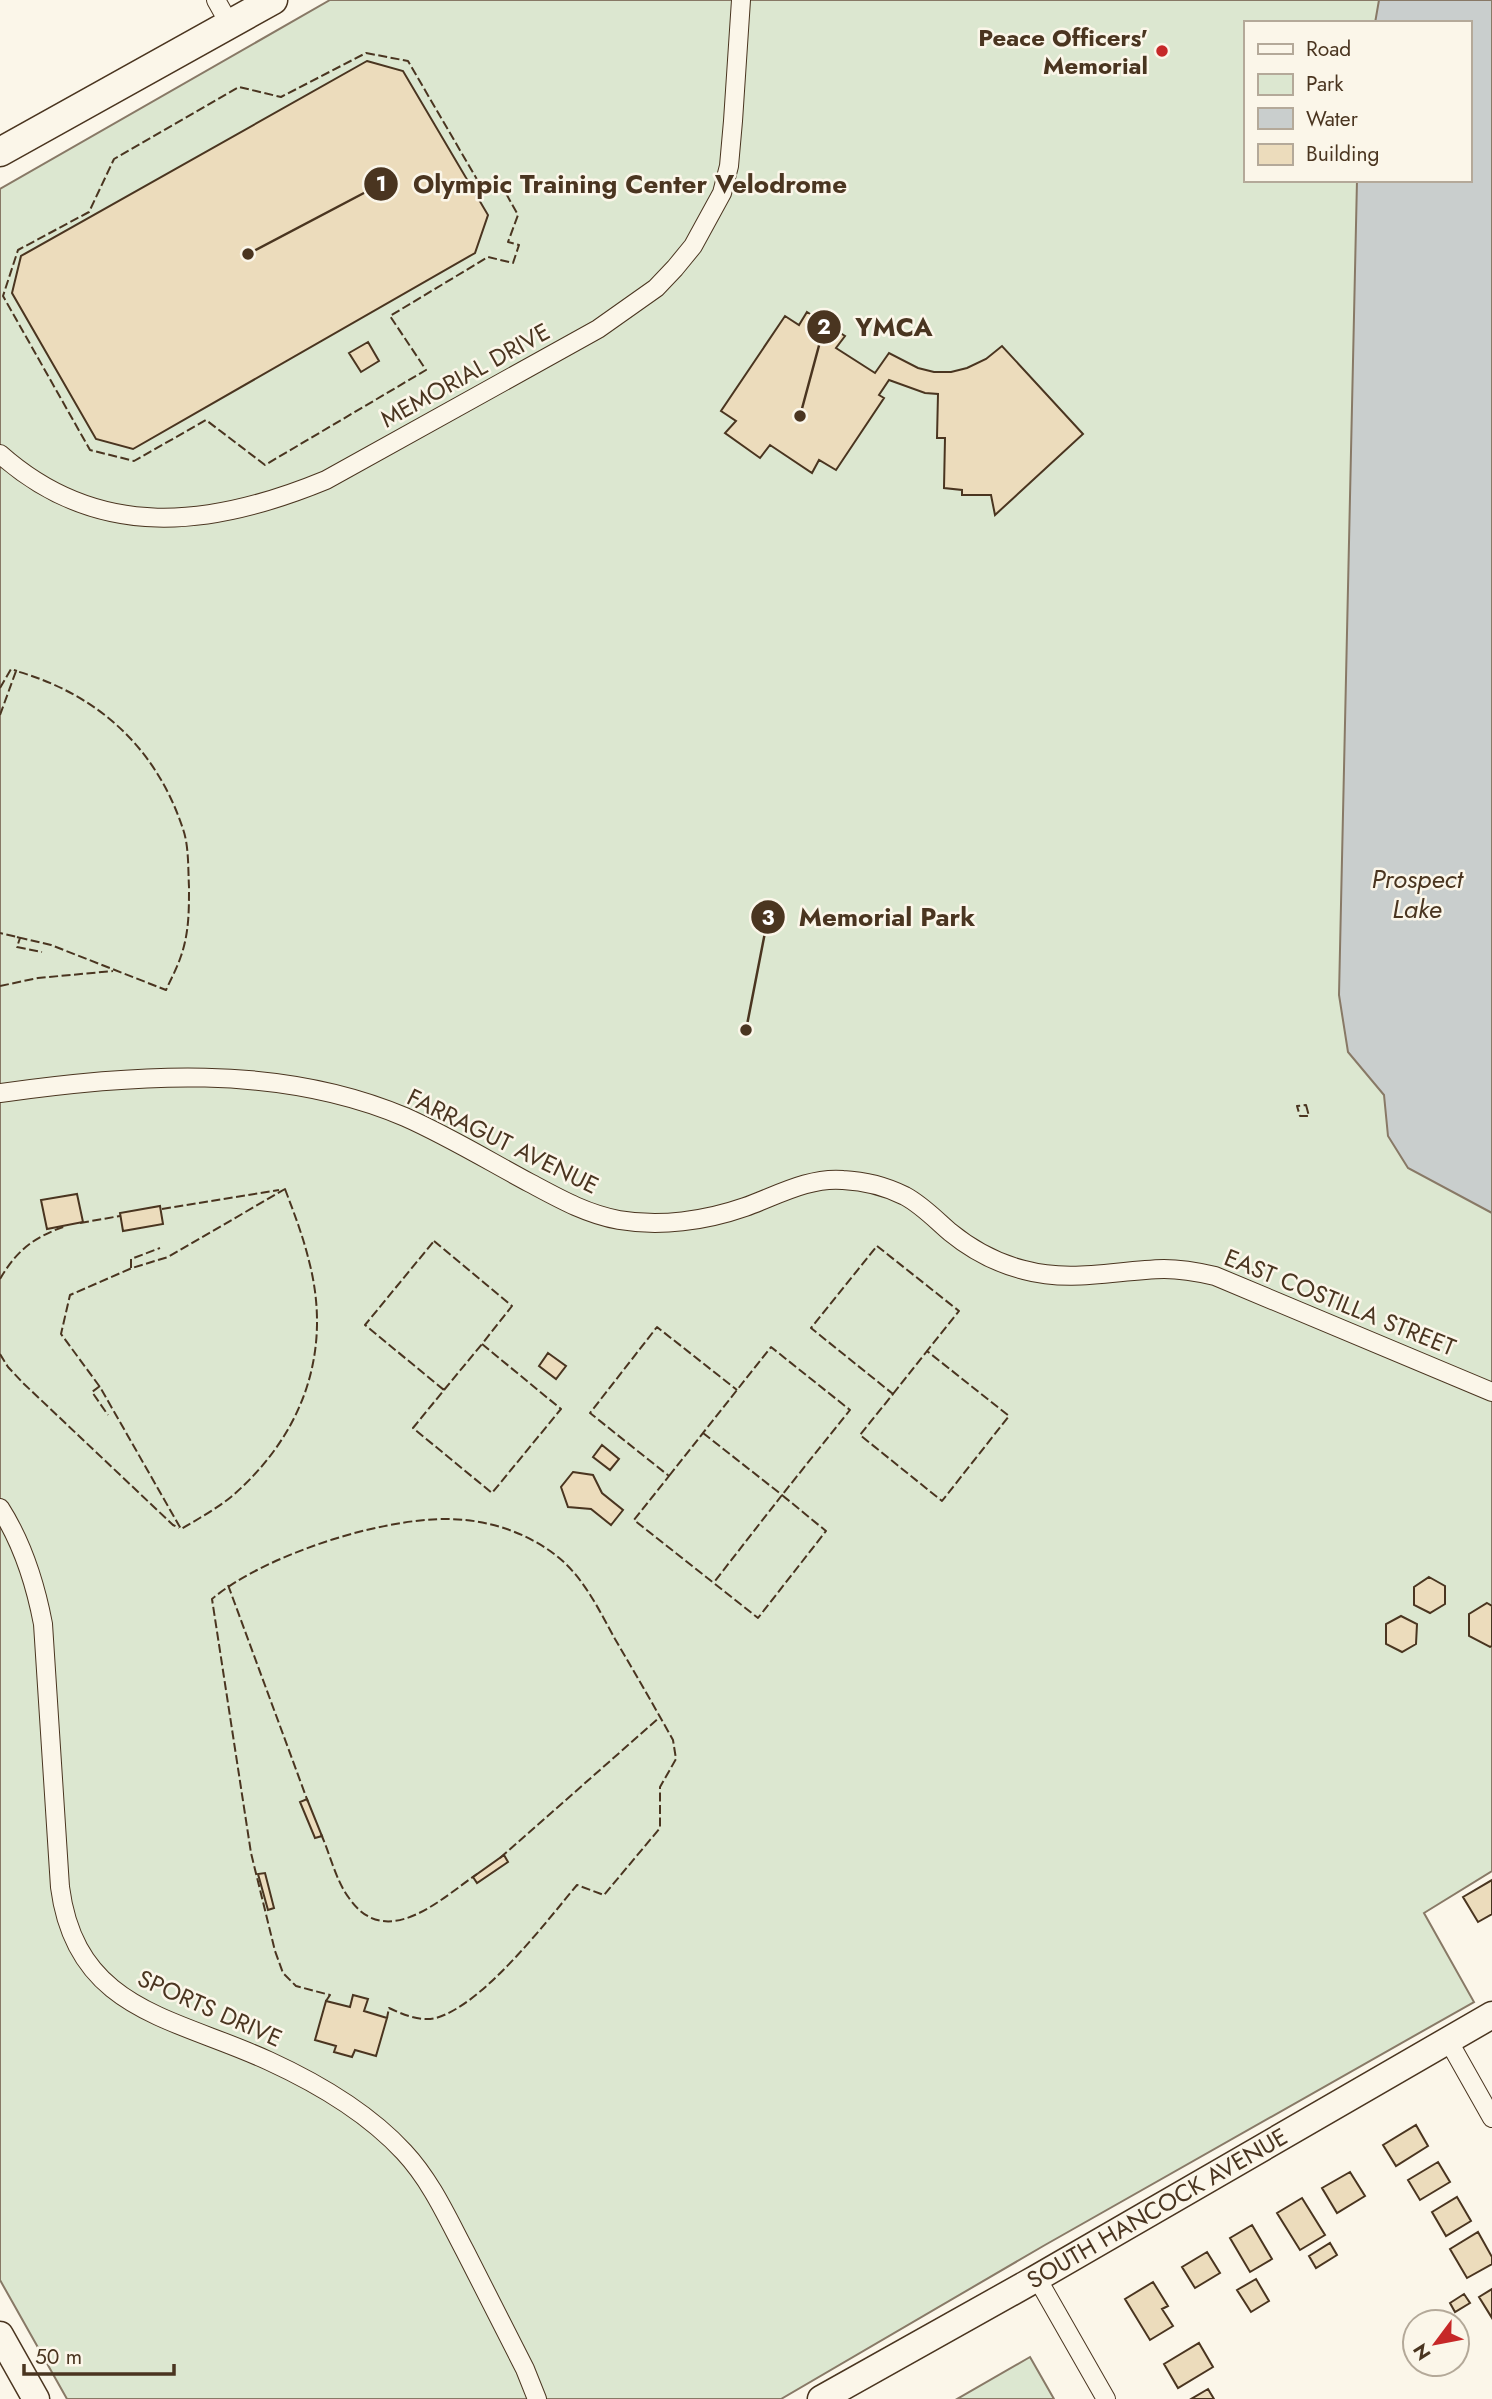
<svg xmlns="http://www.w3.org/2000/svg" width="1492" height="2399" font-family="Jost,sans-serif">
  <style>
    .green { fill: #dce7d0; stroke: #887966; stroke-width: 2; fill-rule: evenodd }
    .water { fill: #c9cecd; stroke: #887966; stroke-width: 2 }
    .building { fill: #ecdcbc; stroke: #4a3520; stroke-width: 2 }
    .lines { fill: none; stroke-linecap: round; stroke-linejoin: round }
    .minor-casing { stroke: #4a3520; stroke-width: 20 }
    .secondary-casing { stroke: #4a3520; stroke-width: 29 }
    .primary-casing { stroke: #4a3520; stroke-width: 31 }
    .minor { stroke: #fbf6e9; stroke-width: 18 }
    .secondary { stroke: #fbf6e9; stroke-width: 26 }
    .primary { stroke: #fbf6e9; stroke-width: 28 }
    .fence { stroke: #4a3520; stroke-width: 2; stroke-dasharray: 9 3.5; stroke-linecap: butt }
    .poi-dot { fill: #c62828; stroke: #fbf6e9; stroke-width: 2.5 }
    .labels { text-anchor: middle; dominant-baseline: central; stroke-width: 5; stroke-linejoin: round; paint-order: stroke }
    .poi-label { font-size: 24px; font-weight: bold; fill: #4a3520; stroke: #fbf6e9; text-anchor: end }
    .street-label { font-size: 24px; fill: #4a3520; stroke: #fbf6e9 }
    .water-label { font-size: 26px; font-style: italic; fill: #4a3520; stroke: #fbf6e9 }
    .leader { fill: none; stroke: #4a3520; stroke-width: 2.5 }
    .callout-dot { fill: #4a3520; stroke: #fbf6e9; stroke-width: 2.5 }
    .mark-label { font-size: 21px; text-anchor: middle; font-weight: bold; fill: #fff }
    .callout-label { font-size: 26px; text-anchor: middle; font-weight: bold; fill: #4a3520; stroke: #fbf6e9; stroke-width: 5; stroke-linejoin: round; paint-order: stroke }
  </style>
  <rect width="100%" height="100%" fill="#fbf6e9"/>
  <!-- green -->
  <path class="green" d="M 330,0 L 1492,0 L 1492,1871 L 1424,1913 L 1474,2002 L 1045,2245 L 781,2399 L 67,2399 L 0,2280 L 0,189 ZM 1245,23 L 1469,23 L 1469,180 L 1245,180 Z
    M 1030,2357 L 1054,2399 L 957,2399 Z"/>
  <!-- water -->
  <path class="water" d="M 1379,0 L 1492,0 L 1492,1213 L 1408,1168 L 1388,1136 L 1384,1095 L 1348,1052 L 1339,995 L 1357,180 L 1469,180 L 1469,23 L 1375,23 Z"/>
  <!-- building -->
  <path class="building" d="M 367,61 L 403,71 L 488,215 L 475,253 L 133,449 L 96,439 L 12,293 L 21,256 Z
    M 807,312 L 845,336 L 836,348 L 875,373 L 889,353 L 918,368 L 934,372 L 951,372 L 967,368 L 986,359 L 1002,346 L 1083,434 L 995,515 L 991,495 L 962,495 L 962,490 L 944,488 L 945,438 L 937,438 L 938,394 L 925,393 L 889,380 L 879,395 L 884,398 L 836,470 L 819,460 L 812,473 L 770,445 L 760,458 L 725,433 L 736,421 L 721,411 L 785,316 L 799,325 Z
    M 368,342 L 379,361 L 361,372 L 349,353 Z
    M 77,1194 L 83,1222 L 47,1229 L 41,1200 Z
    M 160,1206 L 163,1224 L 123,1231 L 120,1213 Z
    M 548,1353 L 566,1366 L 556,1379 L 539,1366 Z
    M 602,1445 L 619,1459 L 610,1470 L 593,1457 Z
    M 573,1472 L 593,1475 L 602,1493 L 623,1510 L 611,1525 L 591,1509 L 568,1507 L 561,1487 Z
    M 1429,1577 L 1445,1586 L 1445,1604 L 1430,1613 L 1414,1605 L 1414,1587 Z
    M 1487,1603 L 1492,1606 L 1492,1646 L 1490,1647 L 1469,1636 L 1469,1614 Z
    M 1401,1616 L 1417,1624 L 1416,1644 L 1402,1652 L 1386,1644 L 1386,1624 Z
    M 307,1799 L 322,1836 L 315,1838 L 300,1802 Z
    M 504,1855 L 508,1862 L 477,1883 L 473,1877 Z
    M 265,1873 L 274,1908 L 268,1910 L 258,1874 Z
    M 1492,1880 L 1492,1914 L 1478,1922 L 1463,1897 Z
    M 353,1995 L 368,1999 L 364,2011 L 387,2018 L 376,2056 L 355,2050 L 352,2057 L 334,2052 L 336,2046 L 315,2040 L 326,2001 L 350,2007 Z
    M 1416,2125 L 1428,2146 L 1396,2166 L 1383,2145 Z
    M 1438,2162 L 1450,2182 L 1420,2200 L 1408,2180 Z
    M 1350,2172 L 1365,2196 L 1337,2213 L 1322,2188 Z
    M 1457,2197 L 1471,2221 L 1446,2236 L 1432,2212 Z
    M 1302,2198 L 1325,2235 L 1300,2250 L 1277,2213 Z
    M 1252,2225 L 1272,2259 L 1250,2272 L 1230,2238 Z
    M 1478,2232 L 1492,2257 L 1492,2264 L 1467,2278 L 1450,2249 Z
    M 1330,2243 L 1337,2255 L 1316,2268 L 1309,2256 Z
    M 1207,2252 L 1220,2273 L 1195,2288 L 1182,2267 Z
    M 1256,2279 L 1269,2301 L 1251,2312 L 1237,2290 Z
    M 1153,2282 L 1168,2306 L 1162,2309 L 1173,2326 L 1150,2340 L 1125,2299 Z
    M 1492,2289 L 1492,2318 L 1479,2297 Z
    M 1464,2294 L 1470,2303 L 1455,2312 L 1450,2303 Z
    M 1199,2343 L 1213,2367 L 1178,2388 L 1164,2364 Z
    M 1208,2389 L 1214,2399 L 1191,2399 Z"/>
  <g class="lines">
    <!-- minor casing -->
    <g class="minor-casing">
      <path id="minor" d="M 216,0 L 230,25
        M 0,454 C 99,542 212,527 326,480 L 598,329 L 656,288 L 675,268 L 693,246 L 722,193 L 729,166 L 733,121 L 741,0
        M 0,1093 C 134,1074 278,1063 405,1117 C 448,1136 489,1161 530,1183 C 558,1198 586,1214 619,1220 C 660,1227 705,1221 745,1207 C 776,1196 809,1177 843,1180 C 864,1181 887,1187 905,1196 C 922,1205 936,1220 950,1232 C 972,1250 996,1263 1024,1270 C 1071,1283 1117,1270 1164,1269 C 1181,1269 1198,1272 1215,1276 L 1492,1392
        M 0,1508 C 23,1544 35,1582 43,1624 L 60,1887 C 76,2011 174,2017 269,2061 C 317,2083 368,2113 404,2152 C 431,2181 447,2217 465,2251 C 485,2291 505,2330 525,2369 L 537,2399
        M 1448,2040 L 1492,2118
        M 1037,2278 L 1106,2399"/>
    </g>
    <!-- secondary casing -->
    <g class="secondary-casing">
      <path id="secondary" d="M 0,2335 L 36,2399
        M 821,2399 L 1037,2278 L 1492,2015"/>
    </g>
    <!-- primary casing -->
    <g class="primary-casing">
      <path id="primary" d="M 0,152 L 273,0"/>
    </g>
    <!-- minor -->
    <use href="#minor" class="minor"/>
    <!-- secondary -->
    <use href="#secondary" class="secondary"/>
    <!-- primary -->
    <use href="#primary" class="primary"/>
    <!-- fence -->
    <path class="fence" d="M 366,53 L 408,61 L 482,188 L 498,179 L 518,215 L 508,242 L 519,245 L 513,263 L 488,257 L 390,316 L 426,370 L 265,465 L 206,420 L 134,461 L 90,450 L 3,296 L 18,250 L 89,212 L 114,159 L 239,87 L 281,97 Z
      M 0,688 L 11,669 L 17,671
      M 0,715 L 16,671 C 97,694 156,747 183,829 C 189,846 188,869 189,887 C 189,911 189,933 181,956 C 177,968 171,979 166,990 L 51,945 L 0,933
      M 17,937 L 20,938 L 17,947 L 42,952
      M 0,986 L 38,978 L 113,971
      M 1306,1105 L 1309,1116 L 1300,1116 L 1297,1106 Z
      M 285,1189 C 294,1213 303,1236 309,1261 C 333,1353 302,1436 231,1497 C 216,1509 198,1519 181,1529 L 100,1387 L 61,1334 L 70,1295 L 132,1268 L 168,1257 Z
      M 162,1209 L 279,1190
      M 80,1223 L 120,1216
      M 434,1241 L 512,1306 L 482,1344 L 561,1409 L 492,1493 L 413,1428 L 444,1390 L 365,1325 Z
      M 877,1246 L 959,1311 L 927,1351 L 1009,1416 L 942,1501 L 860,1435 L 893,1394 L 811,1328 Z
      M 131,1268 L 131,1259 L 160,1248
      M 0,1279 C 17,1250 34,1237 66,1226
      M 0,1354 L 8,1367 L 23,1383 L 173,1525 L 179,1528
      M 100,1386 L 92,1392 L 108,1415
      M 444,1390 L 482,1344
      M 893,1394 L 927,1351
      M 703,1433 L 782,1495 L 715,1581
      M 669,1476 L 771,1347 L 850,1410 L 782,1495 L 826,1531 L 758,1618 L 634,1520 L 669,1476 L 590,1413 L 657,1327 L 737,1390
      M 228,1585 L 308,1802
      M 321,1834 C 330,1854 336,1881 349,1898 C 386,1952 441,1899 477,1874
      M 500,1858 L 660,1717
      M 326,2001 L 330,1995 L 296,1986 L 283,1973 L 275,1951 L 251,1853 L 212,1599 C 265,1554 395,1512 465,1520 C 498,1523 532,1536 558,1557 C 584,1578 599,1610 615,1639 C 635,1673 654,1706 673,1740 L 676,1759 L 660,1787 L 660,1828 L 604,1895 L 577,1885 C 545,1923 484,2004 436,2018 C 420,2022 402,2014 389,2008 L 387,2018"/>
  </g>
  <!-- markers -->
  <circle class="poi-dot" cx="1162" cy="51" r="7"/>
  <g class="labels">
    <!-- poi labels -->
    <g class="poi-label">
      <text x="1148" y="37">Peace Officers'<tspan x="1148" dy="28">Memorial</tspan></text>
    </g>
    <!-- street labels -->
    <g class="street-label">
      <text transform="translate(465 375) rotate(-29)">MEMORIAL DRIVE</text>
      <text transform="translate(503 1141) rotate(26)">FARRAGUT AVENUE</text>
      <text transform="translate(1340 1302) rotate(22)">EAST COSTILLA STREET</text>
      <text transform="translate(210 2008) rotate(24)">SPORTS DRIVE</text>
      <text transform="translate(1157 2208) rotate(-30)">SOUTH HANCOCK AVENUE</text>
    </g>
    <!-- water labels -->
    <g class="water-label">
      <text x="1417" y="879">Prospect<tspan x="1417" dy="30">Lake</tspan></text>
    </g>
  </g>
  <!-- callouts -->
  <path class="leader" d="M248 254L381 184M800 416L824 327M746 1030L768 917"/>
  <g class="callout-dot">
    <circle cx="248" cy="254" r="7"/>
    <circle cx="800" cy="416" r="7"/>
    <circle cx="746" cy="1030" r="7"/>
    <circle cx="381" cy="184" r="18"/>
    <circle cx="824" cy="327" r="18"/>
    <circle cx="768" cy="917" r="18"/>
  </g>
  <g class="mark-label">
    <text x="381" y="191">1</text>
    <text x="824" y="334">2</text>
    <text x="768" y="925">3</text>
  </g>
  <g class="callout-label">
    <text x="630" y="193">Olympic Training Center Velodrome</text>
    <text x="894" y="336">YMCA</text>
    <text x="887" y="926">Memorial Park</text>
  </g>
  <!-- legend -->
  <rect x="1244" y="21" width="228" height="161" fill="#fbf6e9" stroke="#b4a999" stroke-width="2"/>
  <rect x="1258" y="44" width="35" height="10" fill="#fbf6e9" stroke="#b4a999" stroke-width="2"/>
  <text x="1306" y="56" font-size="21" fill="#4a3520">Road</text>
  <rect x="1258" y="74" width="35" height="21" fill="#dce7d0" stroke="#b4a999" stroke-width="2"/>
  <text x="1306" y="91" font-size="21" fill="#4a3520">Park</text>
  <rect x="1258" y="108" width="35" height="21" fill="#c9cecd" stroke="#b4a999" stroke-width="2"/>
  <text x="1306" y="126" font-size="21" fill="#4a3520">Water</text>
  <rect x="1258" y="144" width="35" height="21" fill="#ecdcbc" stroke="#b4a999" stroke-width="2"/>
  <text x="1306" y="161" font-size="21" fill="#4a3520">Building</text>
  <!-- north arrow -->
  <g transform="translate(1436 2343) rotate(238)"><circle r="33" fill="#fbf6e9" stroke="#b4a999" stroke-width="2"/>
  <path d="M0-5L12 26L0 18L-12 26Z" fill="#c62828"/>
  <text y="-10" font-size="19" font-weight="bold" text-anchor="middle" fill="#4a3520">N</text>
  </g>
  <!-- scale -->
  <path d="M24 2364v10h150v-10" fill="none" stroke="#4a3520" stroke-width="3.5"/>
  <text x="35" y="2364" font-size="21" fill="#4a3520" stroke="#fbf6e9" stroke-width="5" paint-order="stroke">50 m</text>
</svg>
